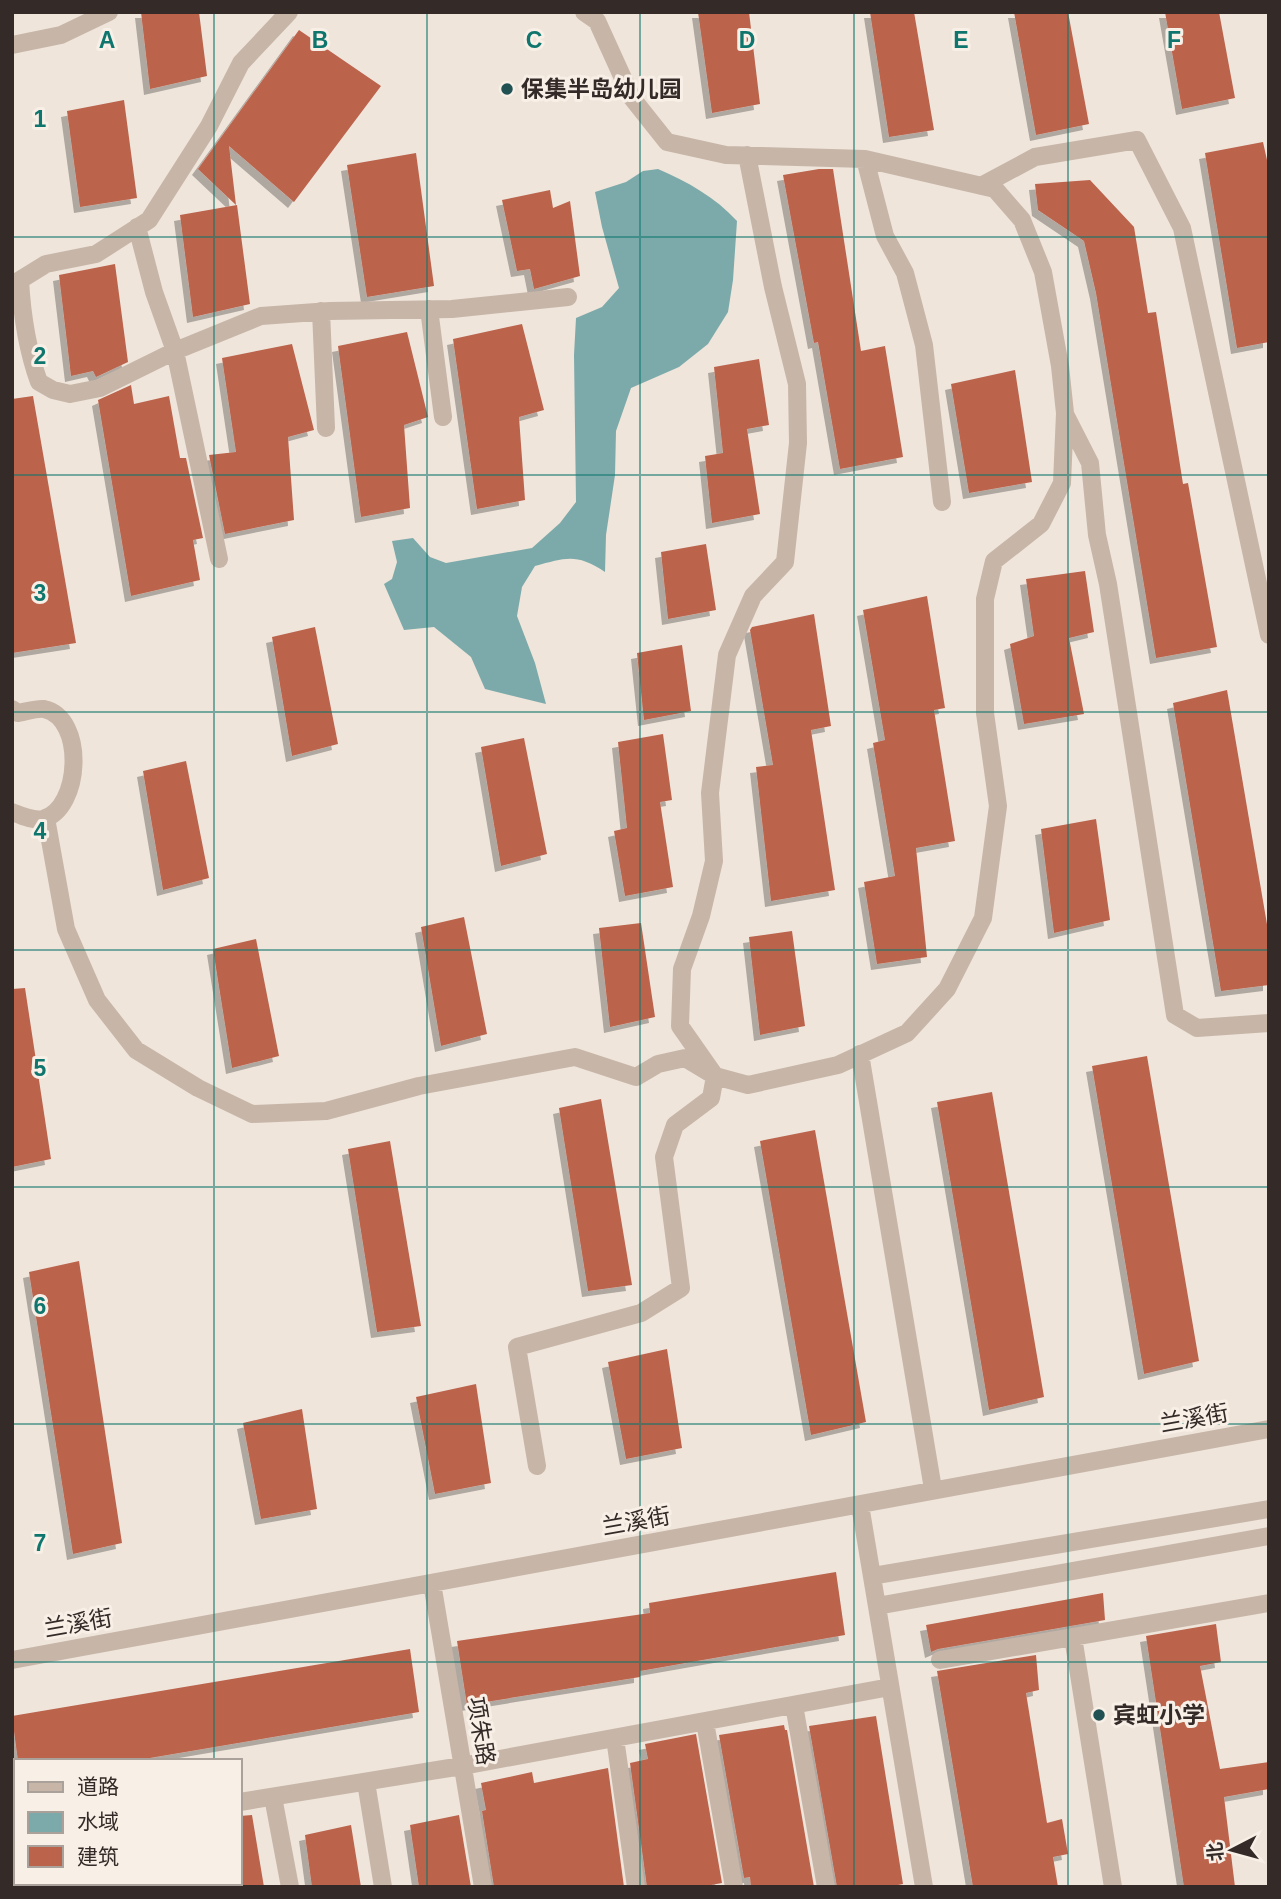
<svg xmlns="http://www.w3.org/2000/svg" width="1281" height="1899" font-family="Arial,'Noto Sans SC',sans-serif">
  <style>
    .water { fill: #7caaaa }
    .building { fill: #bc634c; filter: url(#shadow) }
    .lines { fill: none; stroke-linecap: round; stroke-linejoin: round }
    .minor { stroke: #c7b5a8; stroke-width: 18 }
    .grid { fill: none; stroke: #0f766e; stroke-width: 2; stroke-opacity: 0.55 }
    .poi-dot { fill: #215152; stroke: #f8efe7; stroke-width: 2.5 }
    .labels { text-anchor: middle; dominant-baseline: central; stroke-width: 6; stroke-linejoin: round; paint-order: stroke }
    .poi-label { font-size: 23px; font-weight: bold; fill: #342b28; stroke: #f8efe7; text-anchor: start }
    .street-label { font-size: 23px; fill: #342b28; stroke: #f8efe7 }
    .grid-label { font-size: 23px; text-anchor: middle; font-weight: bold; fill: #0f766e; stroke: #f8efe7; stroke-width: 6; stroke-linejoin: round; paint-order: stroke }
  </style>
  <defs>
    <filter id="shadow"><feDropShadow dx="-6" dy="6" stdDeviation="0" flood-color="#0004"/></filter>
  </defs>
  <rect width="100%" height="100%" fill="#efe5db"/>
  <!-- water -->
  <path class="water" d="M 658,169 C 688,182 715,197 737,221 L 733,280 L 728,312 L 708,344 L 679,367 L 631,388 L 616,431 L 615,475 L 606,535 L 605,572 C 576,553 566,558 535,566 L 522,587 L 517,616 L 535,663 L 546,704 L 485,689 L 471,657 L 434,627 L 404,630 L 384,584 L 392,579 L 397,562 L 392,541 L 413,538 L 430,557 L 446,563 L 532,548 L 560,523 L 576,502 L 574,355 L 576,318 L 602,307 L 619,288 L 602,227 L 595,192 L 626,182 L 643,171 Z"/>
  <!-- building -->
  <path class="building" d="M 141,12 L 199,12 L 207,76 L 150,89 Z
    M 698,12 L 749,12 L 760,104 L 712,113 Z
    M 870,12 L 914,12 L 934,130 L 889,137 Z
    M 1014,12 L 1068,12 L 1089,124 L 1036,135 Z
    M 1165,12 L 1219,12 L 1235,98 L 1182,109 Z
    M 299,30 L 381,86 L 294,202 L 229,146 L 236,205 L 198,169 Z
    M 124,100 L 137,198 L 80,207 L 67,111 Z
    M 1263,142 L 1269,169 L 1269,342 L 1237,348 L 1205,153 Z
    M 416,153 L 434,286 L 367,297 L 347,165 Z
    M 819,169 L 833,169 L 861,351 L 885,346 L 903,457 L 840,469 L 818,342 L 814,343 L 783,175 Z
    M 1090,180 L 1134,227 L 1148,313 L 1156,312 L 1183,484 L 1188,483 L 1217,647 L 1156,658 L 1096,293 L 1084,241 L 1038,210 L 1035,184 Z
    M 550,190 L 553,208 L 570,201 L 580,276 L 534,289 L 530,269 L 517,271 L 502,200 Z
    M 237,205 L 250,304 L 193,317 L 180,215 Z
    M 115,264 L 128,362 L 96,377 L 93,371 L 71,376 L 59,275 Z
    M 522,324 L 544,410 L 519,417 L 525,500 L 477,509 L 453,339 Z
    M 407,332 L 428,417 L 404,425 L 410,508 L 361,517 L 338,346 Z
    M 292,344 L 314,430 L 288,437 L 294,520 L 225,534 L 209,455 L 236,452 L 222,358 Z
    M 759,359 L 769,425 L 747,429 L 760,514 L 712,523 L 705,456 L 723,453 L 714,367 Z
    M 1015,370 L 1032,482 L 969,493 L 951,384 Z
    M 131,385 L 134,404 L 169,396 L 180,458 L 186,458 L 203,538 L 193,540 L 200,580 L 131,596 L 98,400 Z
    M 33,396 L 76,643 L 12,653 L 12,399 Z
    M 706,544 L 716,610 L 668,619 L 661,552 Z
    M 1085,571 L 1094,632 L 1069,638 L 1084,714 L 1024,724 L 1010,644 L 1034,636 L 1026,579 Z
    M 927,596 L 945,708 L 934,710 L 955,841 L 916,848 L 927,957 L 877,964 L 864,882 L 895,876 L 873,743 L 885,740 L 863,610 Z
    M 814,614 L 831,726 L 811,730 L 835,890 L 771,901 L 756,767 L 773,765 L 750,630 L 752,627 Z
    M 315,627 L 338,744 L 292,756 L 272,637 Z
    M 682,645 L 691,711 L 644,720 L 637,653 Z
    M 1227,690 L 1269,936 L 1269,985 L 1221,991 L 1173,703 Z
    M 663,734 L 672,800 L 660,802 L 673,887 L 625,896 L 614,831 L 627,828 L 618,742 Z
    M 524,738 L 547,854 L 501,866 L 481,747 Z
    M 186,761 L 209,878 L 163,890 L 143,771 Z
    M 1096,819 L 1110,920 L 1054,933 L 1041,829 Z
    M 464,917 L 487,1034 L 441,1046 L 421,927 Z
    M 641,923 L 655,1017 L 610,1027 L 599,928 Z
    M 792,931 L 805,1026 L 760,1035 L 749,937 Z
    M 256,939 L 279,1056 L 232,1068 L 213,949 Z
    M 25,988 L 51,1159 L 12,1167 L 12,989 Z
    M 1147,1056 L 1199,1361 L 1144,1374 L 1092,1066 Z
    M 992,1092 L 1044,1397 L 989,1410 L 937,1102 Z
    M 601,1099 L 632,1285 L 588,1291 L 559,1108 Z
    M 815,1130 L 866,1422 L 811,1435 L 760,1141 Z
    M 390,1141 L 421,1326 L 377,1332 L 348,1149 Z
    M 79,1261 L 122,1543 L 73,1554 L 29,1272 Z
    M 667,1349 L 682,1448 L 626,1459 L 608,1362 Z
    M 476,1384 L 491,1483 L 435,1494 L 416,1397 Z
    M 302,1409 L 317,1509 L 261,1519 L 243,1423 Z
    M 836,1572 L 845,1635 L 640,1671 L 640,1677 L 467,1705 L 457,1641 L 650,1613 L 649,1603 Z
    M 1103,1593 L 1105,1620 L 938,1649 L 931,1652 L 926,1625 Z
    M 1216,1624 L 1221,1662 L 1200,1666 L 1220,1769 L 1269,1762 L 1269,1789 L 1224,1797 L 1235,1887 L 1184,1887 L 1146,1636 Z
    M 410,1649 L 419,1712 L 132,1761 L 18,1761 L 12,1716 Z
    M 1036,1655 L 1039,1690 L 1026,1693 L 1047,1823 L 1062,1819 L 1068,1854 L 1053,1857 L 1058,1887 L 973,1887 L 937,1671 Z
    M 876,1716 L 903,1884 L 888,1887 L 837,1887 L 809,1726 Z
    M 784,1725 L 785,1730 L 787,1730 L 814,1887 L 751,1887 L 750,1877 L 744,1878 L 719,1735 Z
    M 696,1734 L 722,1883 L 700,1887 L 647,1887 L 630,1763 L 648,1759 L 645,1744 Z
    M 608,1768 L 624,1887 L 494,1887 L 482,1811 L 486,1810 L 481,1783 L 532,1772 L 534,1783 Z
    M 252,1815 L 264,1887 L 240,1887 L 240,1816 Z
    M 459,1815 L 471,1887 L 419,1887 L 410,1825 Z
    M 351,1825 L 361,1887 L 312,1887 L 305,1835 Z"/>
  <g class="lines">
    <!-- minor -->
    <path class="minor" d="M 12,45 L 61,35 L 109,12
      M 865,159 L 885,236 L 905,273 L 924,345 L 942,502
      M 981,186 L 1035,157 L 1137,140 L 1182,228 L 1269,635
      M 137,227 L 154,292 L 175,351 L 219,559
      M 20,280 C 22,316 27,349 39,382 L 53,390 L 70,394 L 100,388 L 175,351 L 261,316 L 330,311 L 452,309 L 568,297
      M 12,285 L 46,264 L 96,254 L 149,220 L 209,126 L 241,63 L 289,12
      M 429,309 L 443,417
      M 321,311 L 326,428
      M 1065,414 L 1090,463 L 1097,535 L 1108,584 L 1175,1015 L 1197,1028 L 1269,1023
      M 12,709 L 18,713 C 25,712 37,708 44,709 C 86,718 81,809 43,819 C 33,821 22,816 12,812
      M 46,818 L 66,929 L 97,1000 L 136,1050 L 198,1088 L 252,1114 L 326,1111 L 419,1086 L 575,1057 L 636,1077 L 658,1064 L 685,1058 L 715,1076 L 748,1085 L 838,1065 L 907,1033 L 947,989 L 983,918 L 998,806 L 985,713 L 985,599 L 994,561 L 1041,524 L 1062,483 L 1065,413 L 1060,366 L 1043,272 L 1022,220 L 995,189 L 865,159 L 726,155 L 667,142 L 632,98 L 597,21 L 584,12
      M 860,1054 L 933,1489
      M 537,1466 L 517,1347 L 641,1313 L 681,1288 L 664,1157 L 675,1125 L 711,1098 L 715,1076 L 680,1026 L 682,969 L 701,916 L 714,861 L 710,793 L 727,655 L 753,596 L 785,562 L 798,443 L 797,384 L 773,287 L 747,155
      M 860,1505 L 924,1887
      M 872,1576 L 1269,1509
      M 432,1583 L 483,1887
      M 877,1606 L 1269,1536
      M 1073,1637 L 1113,1887
      M 12,1660 L 1269,1429
      M 940,1660 L 1269,1603
      M 794,1705 L 826,1887
      M 705,1722 L 734,1887
      M 615,1738 L 636,1887
      M 366,1782 L 383,1887
      M 273,1797 L 290,1887
      M 240,1802 L 462,1766 L 890,1687
      M 12,1839 L 16,1838
      M 90,1883 L 90,1887
      M 194,1883 L 195,1887"/>
  </g>
  <!-- grid -->
  <path class="grid" d="M 214,12 L 214,1761M 427,12 L 427,1887M 640,12 L 640,1887M 854,12 L 854,1887M 1068,12 L 1068,1887M 12,237 L 1269,237M 12,475 L 1269,475M 12,712 L 1269,712M 12,950 L 1269,950M 12,1187 L 1269,1187M 12,1424 L 1269,1424M 12,1662 L 1269,1662M 214,1883 L 214,1887"/>
  <!-- markers -->
  <g class="poi-dot">
    <circle cx="507" cy="89" r="7"/>
    <circle cx="1099" cy="1715" r="7"/>
  </g>
  <g class="labels">
    <!-- poi labels -->
    <g class="poi-label">
      <text x="521" y="89">保集半岛幼儿园</text>
      <text x="1113" y="1715">宾虹小学</text>
    </g>
    <!-- street labels -->
    <g class="street-label">
      <text transform="translate(1194 1418) rotate(-10)">兰溪街</text>
      <text transform="translate(636 1521) rotate(-10)">兰溪街</text>
      <text transform="translate(78 1623) rotate(-10)">兰溪街</text>
      <text transform="translate(481 1731) rotate(81)">项朱路</text>
    </g>
  </g>
  <g class="grid-label">
    <text x="107" y="48">A</text>
    <text x="320" y="48">B</text>
    <text x="534" y="48">C</text>
    <text x="747" y="48">D</text>
    <text x="961" y="48">E</text>
    <text x="1174" y="48">F</text>
    <text x="40" y="127">1</text>
    <text x="40" y="364">2</text>
    <text x="40" y="601">3</text>
    <text x="40" y="839">4</text>
    <text x="40" y="1076">5</text>
    <text x="40" y="1314">6</text>
    <text x="40" y="1551">7</text>
  </g>
  <!-- border -->
  <rect width="1281" height="1899" fill="none" stroke="#342b28" stroke-width="28"/>
  <!-- legend -->
  <rect x="14" y="1759" width="228" height="126" fill="#f8efe7" stroke="#aaa19b" stroke-width="2"/>
  <rect x="28" y="1782" width="35" height="10" fill="#c7b5a8" stroke="#aaa19b" stroke-width="2"/>
  <text x="77" y="1794" font-size="21" fill="#342b28">道路</text>
  <rect x="28" y="1812" width="35" height="21" fill="#7caaaa" stroke="#aaa19b" stroke-width="2"/>
  <text x="77" y="1829" font-size="21" fill="#342b28">水域</text>
  <rect x="28" y="1846" width="35" height="21" fill="#bc634c" stroke="#aaa19b" stroke-width="2"/>
  <text x="77" y="1864" font-size="21" fill="#342b28">建筑</text>
  <!-- north arrow -->
  <g transform="translate(1232 1850) rotate(264)" stroke="#f8efe7" stroke-width="5" paint-order="stroke">
  <path d="M0-5L12 26L0 18L-12 26Z" fill="#342b28"/>
  <text y="-10" font-size="19" font-weight="bold" text-anchor="middle" fill="#342b28">北</text>
  </g>
</svg>
